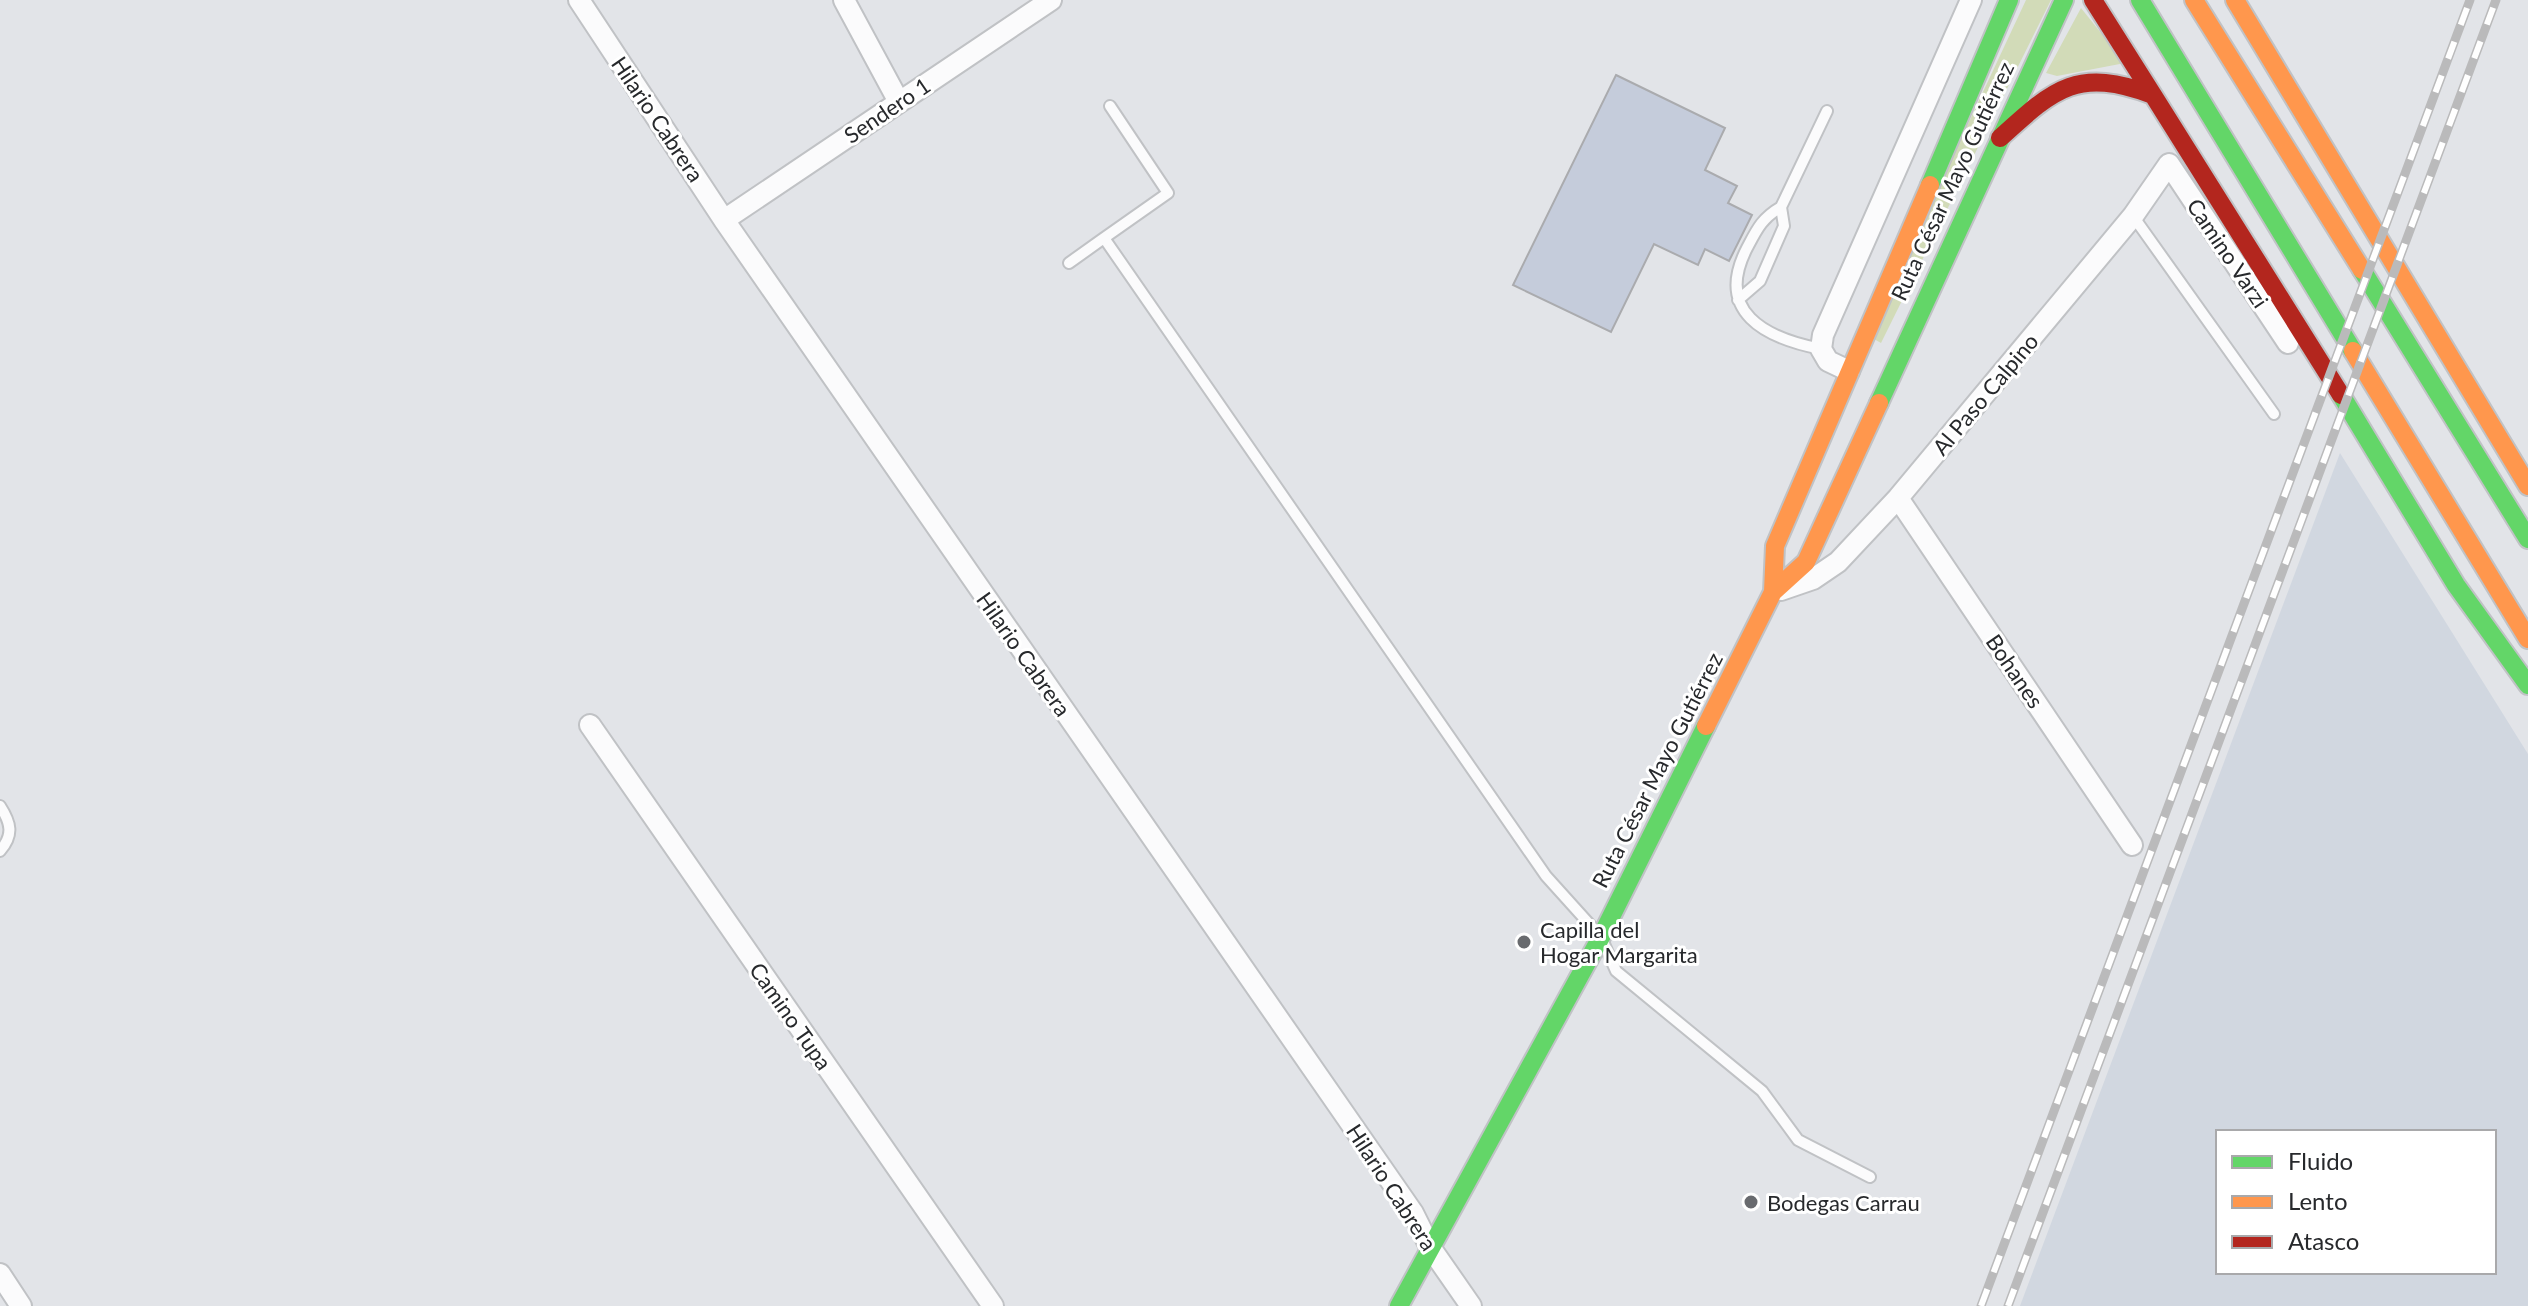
<svg xmlns="http://www.w3.org/2000/svg" width="2528" height="1306" font-family="Lato,sans-serif">
  <style>
    .built { fill: #d1d7e0; fill-rule: evenodd }
    .green { fill: #d2dbb8 }
    .building { fill: #c5ccdb; stroke: #aaabae; stroke-width: 2 }
    .lines { fill: none; stroke-linecap: round; stroke-linejoin: round }
    .lane-casing { stroke: #c0c2c5; stroke-width: 14 }
    .street-casing { stroke: #c0c2c5; stroke-width: 24 }
    .fast-casing { stroke: #c0c2c5; stroke-width: 22 }
    .slow-casing { stroke: #c0c2c5; stroke-width: 22 }
    .jam-casing { stroke: #c0c2c5; stroke-width: 22 }
    .lane { stroke: #fbfbfc; stroke-width: 10 }
    .street { stroke: #fbfbfc; stroke-width: 20 }
    .fast { stroke: #63d668; stroke-width: 18 }
    .slow { stroke: #ff974d; stroke-width: 18 }
    .jam { stroke: #b3261e; stroke-width: 18 }
    .rail-casing { stroke: #bababb; stroke-width: 9 }
    .rail { stroke: #fff; stroke-width: 6; stroke-dasharray: 18; stroke-linecap: butt }
    .poi-dot { fill: #686a6e; stroke: #fff; stroke-width: 3 }
    .labels { text-anchor: middle; dominant-baseline: central; stroke-width: 6; stroke-linejoin: round; paint-order: stroke }
    .street-label { font-size: 22px; fill: #27292c; stroke: #fff }
    .poi-label { font-size: 22px; fill: #27292c; stroke: #fff; text-anchor: start }
  </style>
  <rect width="100%" height="100%" fill="#e2e4e8"/>
  <!-- built -->
  <path class="built" d="M 2340,453 L 2528,754 L 2528,1306 L 2020,1306 ZM 2218,1132 L 2494,1132 L 2494,1272 L 2218,1272 Z"/>
  <!-- green -->
  <path class="green" d="M 2026,0 L 2051,0 L 1881,343 L 1874,339 L 1939,186 Z
    M 2081,8 L 2125,63 L 2057,76 L 2046,73 Z"/>
  <!-- building -->
  <path class="building" d="M 1616,75 L 1725,128 L 1705,170 L 1737,186 L 1728,203 L 1752,215 L 1729,261 L 1705,249 L 1698,265 L 1654,244 L 1611,332 L 1513,285 Z"/>
  <g class="lines">
    <!-- lane casing -->
    <g class="lane-casing">
      <path id="lane" d="M 1781,207 C 1762,218 1757,229 1747,248 C 1714,312 1765,338 1821,349
        M 2133,216 L 2274,414
        M 1104,238 L 1168,193 L 1110,106
        M 1069,263 L 1104,238 L 1546,876 L 1601,937 L 1616,971 L 1762,1091 L 1798,1140 L 1870,1177
        M 1738,300 L 1760,281 L 1784,226 L 1781,207 L 1827,111
        M 0,806 C 11,823 14,835 0,851"/>
    </g>
    <!-- street casing -->
    <g class="street-casing">
      <path id="street" d="M 579,0 L 724,220 L 1413,1213 L 1430,1247 L 1471,1306
        M 844,0 L 899,102
        M 724,220 L 1051,0
        M 1849,371 L 1828,361 L 1821,349 L 1823,335 L 1971,0
        M 1898,498 L 2132,845
        M 1781,590 L 1813,579 L 1838,562 L 1898,498 L 2133,216 L 2169,164 L 2288,343
        M 590,725 L 993,1306
        M 0,1274 L 21,1306"/>
    </g>
    <!-- fast casing -->
    <g class="fast-casing">
      <path id="fast" d="M 2140,0 L 2353,351
        M 1930,185 L 2009,0
        M 2362,270 L 2528,539
        M 2341,395 L 2456,585 L 2528,685
        M 1879,403 L 2064,0
        M 1399,1306 L 1601,937 L 1706,726"/>
    </g>
    <!-- slow casing -->
    <g class="slow-casing">
      <path id="slow" d="M 2194,0 L 2362,270
        M 2235,0 L 2528,486
        M 2353,351 L 2528,639
        M 1773,592 L 1775,546 L 1930,185
        M 1706,726 L 1773,592 L 1806,562 L 1879,403"/>
    </g>
    <!-- jam casing -->
    <g class="jam-casing">
      <path id="jam" d="M 2093,0 L 2153,95
        M 2000,138 C 2055,88 2077,67 2153,95 L 2341,395"/>
    </g>
    <!-- lane -->
    <use href="#lane" class="lane"/>
    <!-- street -->
    <use href="#street" class="street"/>
    <!-- fast -->
    <use href="#fast" class="fast"/>
    <!-- slow -->
    <use href="#slow" class="slow"/>
    <!-- jam -->
    <use href="#jam" class="jam"/>
    <!-- rail casing -->
    <g class="rail-casing">
      <path id="rail" d="M 1981,1306 L 2470,0
        M 2008,1306 L 2496,0"/>
    </g>
    <!-- rail -->
    <use href="#rail" class="rail"/>
  </g>
  <!-- markers -->
  <g class="poi-dot">
    <circle cx="1524" cy="942" r="8"/>
    <circle cx="1751" cy="1202" r="8"/>
  </g>
  <g class="labels">
    <!-- street labels -->
    <g class="street-label">
      <text transform="translate(887 110) rotate(-34)">Sendero 1</text>
      <text transform="translate(658 119) rotate(56)">Hilario Cabrera</text>
      <text transform="translate(1952 181) rotate(-65)">Ruta César Mayo Gutiérrez</text>
      <text transform="translate(2228 253) rotate(56)">Camino Varzi</text>
      <text transform="translate(1985 394) rotate(-50)">Al Paso Calpino</text>
      <text transform="translate(1024 654) rotate(55)">Hilario Cabrera</text>
      <text transform="translate(2015 671) rotate(56)">Bohanes</text>
      <text transform="translate(1657 770) rotate(-63)">Ruta César Mayo Gutiérrez</text>
      <text transform="translate(791 1016) rotate(55)">Camino Tupa</text>
      <text transform="translate(1392 1187) rotate(57)">Hilario Cabrera</text>
    </g>
    <!-- poi labels -->
    <g class="poi-label">
      <text x="1540" y="929">Capilla del<tspan x="1540" dy="25">Hogar Margarita</tspan></text>
      <text x="1767" y="1202">Bodegas Carrau</text>
    </g>
  </g>
  <!-- legend -->
  <rect x="2216" y="1130" width="280" height="144" fill="#ffffff" stroke="#a9a9ab" stroke-width="2"/>
  <rect x="2232" y="1156" width="40" height="12" fill="#63d668" stroke="#a9a9ab" stroke-width="2"/>
  <text x="2288" y="1170" font-size="24" fill="#27292c">Fluido</text>
  <rect x="2232" y="1196" width="40" height="12" fill="#ff974d" stroke="#a9a9ab" stroke-width="2"/>
  <text x="2288" y="1210" font-size="24" fill="#27292c">Lento</text>
  <rect x="2232" y="1236" width="40" height="12" fill="#b3261e" stroke="#a9a9ab" stroke-width="2"/>
  <text x="2288" y="1250" font-size="24" fill="#27292c">Atasco</text>
</svg>
